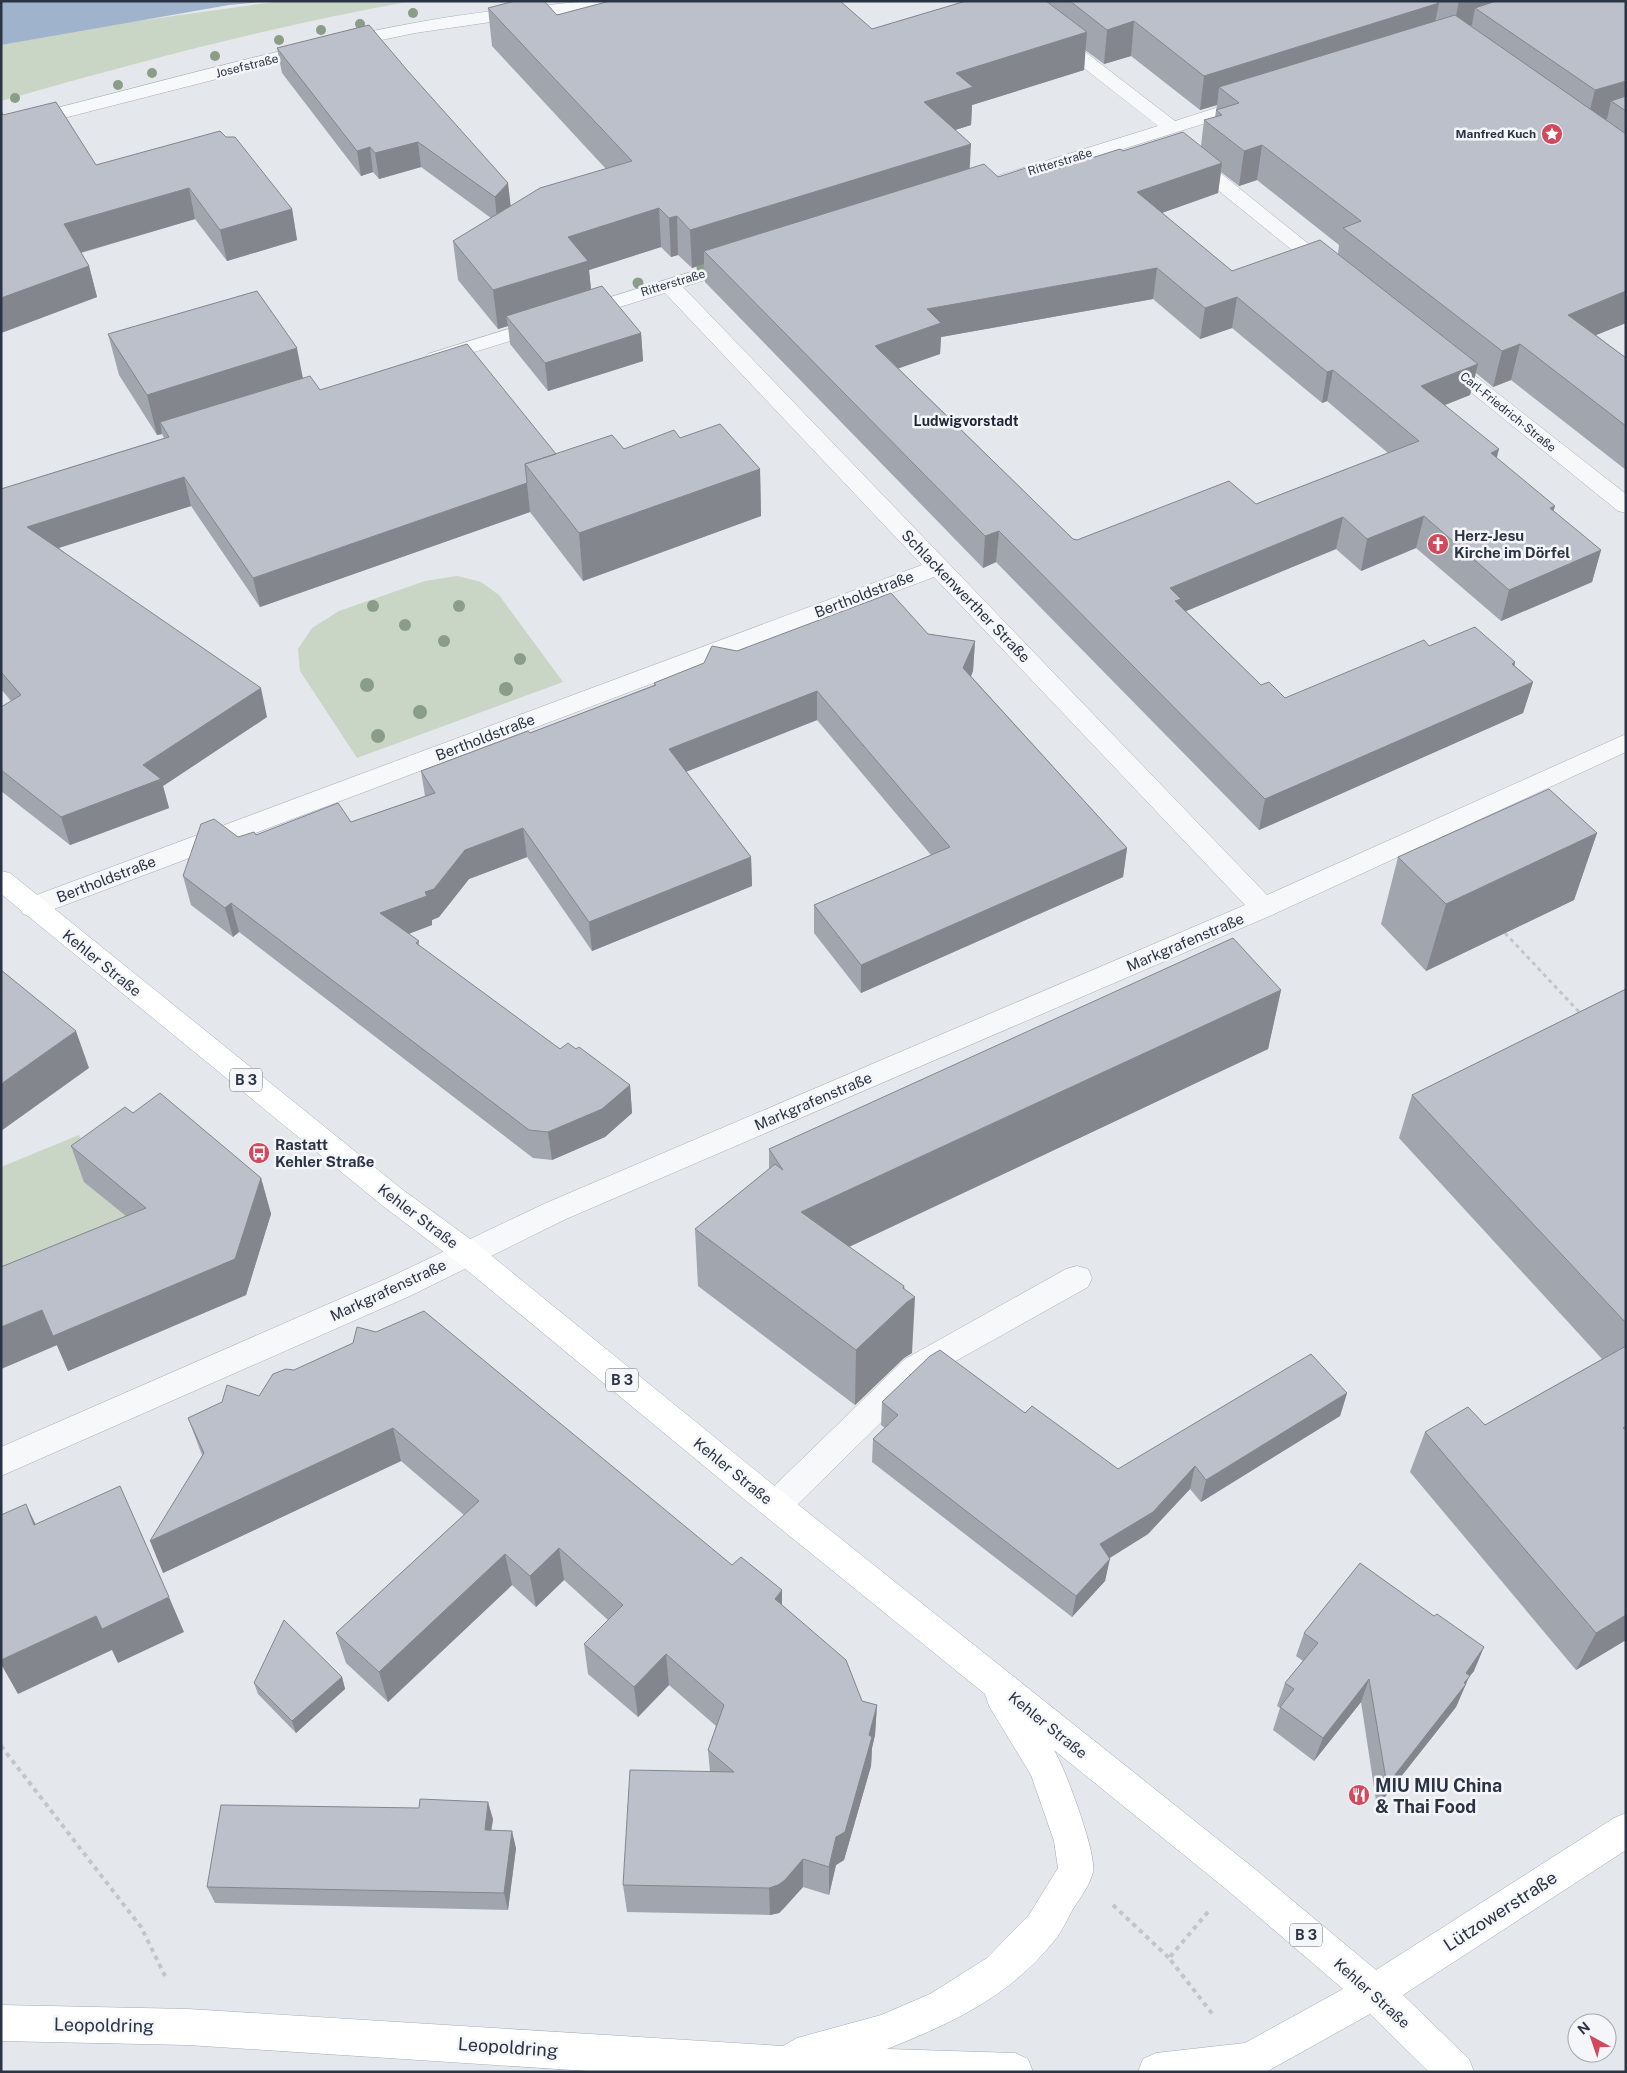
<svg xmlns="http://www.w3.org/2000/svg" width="1627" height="2073" font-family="'Public Sans',sans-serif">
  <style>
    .green { fill: #c9d6c5 }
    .water { fill: #9fb4cc }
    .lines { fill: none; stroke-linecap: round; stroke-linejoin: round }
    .minor-casing { stroke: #a9aeb7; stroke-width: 1 }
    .major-casing { stroke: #a3abb8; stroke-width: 1 }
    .path-far1 { stroke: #c2c5cb; stroke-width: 3; stroke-dasharray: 4 4; stroke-linecap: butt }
    .path { stroke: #c2c5cb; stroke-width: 4; stroke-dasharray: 4.5 4.5; stroke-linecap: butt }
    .minor { fill: #f7f8fa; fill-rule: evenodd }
    .major { fill: #fff; fill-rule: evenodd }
    .tree { fill: #899d89 }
    .wall { fill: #a1a5ae; fill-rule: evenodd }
    .shaded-wall { fill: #83868d }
    .building { fill: #bbc0ca; stroke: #83868d; fill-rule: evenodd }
    .labels { text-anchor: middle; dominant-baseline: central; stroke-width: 5; stroke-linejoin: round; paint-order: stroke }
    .far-street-label { font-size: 12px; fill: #2b3445; stroke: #f4f6f9 }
    .far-poi-label { font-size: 12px; font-weight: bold; fill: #2b3445; stroke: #f4f6f9; text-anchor: end }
    .far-neighbourhood-label { font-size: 14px; font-weight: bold; fill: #1d2536; stroke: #f4f6f9 }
    .shield { fill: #f4f6f9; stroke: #676e7b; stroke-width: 1 }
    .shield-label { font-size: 14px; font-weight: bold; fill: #2b3445 }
    .poi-label { font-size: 15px; font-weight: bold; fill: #2b3445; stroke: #f4f6f9; text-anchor: start }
    .street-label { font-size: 15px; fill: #2b3445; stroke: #f4f6f9 }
    .near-poi-label { font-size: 18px; font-weight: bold; fill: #2b3445; stroke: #f4f6f9; text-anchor: start }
    .near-street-label { font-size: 18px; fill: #2b3445; stroke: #f4f6f9 }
  </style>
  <rect width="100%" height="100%" fill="#e4e7ec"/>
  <!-- green -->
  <path class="green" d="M 281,1 L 412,1 C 273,26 137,62 1,101 L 1,45 L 101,26 Z
    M 457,576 L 481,582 L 499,595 L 563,682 L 357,758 L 300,671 L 298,649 L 312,628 L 339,611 L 425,581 Z
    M 79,1135 L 97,1173 L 150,1237 L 1,1300 L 1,1167 Z"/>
  <!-- water -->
  <path class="water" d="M 1,1 L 271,1 L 229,5 L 1,45 Z"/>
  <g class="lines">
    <!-- minor casing -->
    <g class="minor-casing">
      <path id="minor" d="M 587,1 L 654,1 L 651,5 L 645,6 L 512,19 L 415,33 L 319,53 L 1,134 L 1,122 C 138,88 275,48 414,23 C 472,12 530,7 587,1 Z
        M 998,1 L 1019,1 L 1175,121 L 1250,97 L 1257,99 L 1259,103 L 1257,107 L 1005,186 L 998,188 L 991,186 L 988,182 L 991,178 L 1158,126 Z
        M 1191,153 L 1198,155 L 1336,266 L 1339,270 L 1336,274 L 1329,276 L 1322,274 L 1184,163 L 1181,159 L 1184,155 Z
        M 739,257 L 746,259 L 749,263 L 746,267 L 683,287 L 1267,895 L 1626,734 L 1626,752 L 1272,915 L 566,1219 L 410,1296 L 1,1476 L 1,1447 L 388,1278 L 546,1203 L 1245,905 L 934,577 L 41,914 L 32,917 L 23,914 L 19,907 L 23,900 L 922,565 L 665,293 L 442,362 L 435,364 L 428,362 L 424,358 L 428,354 Z
        M 1443,354 L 1450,356 L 1626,494 L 1626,513 L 1618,511 L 1436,364 L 1432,360 L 1436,356 Z
        M 1077,1266 L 1088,1269 L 1092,1278 L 1088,1287 L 927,1377 L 787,1515 L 776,1519 L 765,1515 L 760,1505 L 765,1495 L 905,1359 L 1066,1269 Z"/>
    </g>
    <!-- major casing -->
    <g class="major-casing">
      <path id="major" d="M 1,871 L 10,873 L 403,1190 L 477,1244 L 766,1479 L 1250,1865 L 1376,1970 L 1614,1818 L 1626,1813 L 1626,1850 L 1403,1995 L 1469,2059 L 1474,2072 L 1429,2072 L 1370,2014 L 1266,2072 L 1138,2072 L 1143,2059 L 1156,2053 L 1245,2043 L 1343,1989 L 1226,1889 L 1054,1750 C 1065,1768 1097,1854 1093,1872 C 1090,1885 1080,1898 1073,1909 C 1067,1919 1062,1932 1054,1941 C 1009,1997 952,2023 887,2049 L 1015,2053 L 1028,2059 L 1033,2072 L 603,2072 L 188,2045 L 1,2041 L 1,2005 L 188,2009 L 783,2046 L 797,2038 L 881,2015 L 930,1994 L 987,1958 L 1029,1915 L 1058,1868 L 1054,1841 L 1031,1775 L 989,1706 L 985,1694 L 744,1499 L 457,1262 L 383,1206 L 1,894 Z"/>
    </g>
    <!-- path-far1 -->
    <path class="path-far1" d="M 1505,933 L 1581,1014"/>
    <!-- path -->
    <path class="path" d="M 1,1746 L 141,1927 L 165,1976
      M 1113,1905 L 1169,1958
      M 1208,1912 L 1169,1958 L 1214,2016"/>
    <!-- minor -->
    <use href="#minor" class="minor"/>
    <!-- major -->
    <use href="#major" class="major"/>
  </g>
  <!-- trees -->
  <g class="tree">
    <circle cx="413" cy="13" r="5"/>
    <circle cx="360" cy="24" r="5"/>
    <circle cx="321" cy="30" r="5"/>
    <circle cx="279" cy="40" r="5"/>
    <circle cx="215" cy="56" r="5"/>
    <circle cx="152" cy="73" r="5"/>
    <circle cx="118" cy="85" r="5"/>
    <circle cx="15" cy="98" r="5"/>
    <circle cx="702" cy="268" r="5.5"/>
    <circle cx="638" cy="283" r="5.5"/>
    <circle cx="373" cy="606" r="6"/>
    <circle cx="459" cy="606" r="6"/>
    <circle cx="405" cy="625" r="6"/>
    <circle cx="444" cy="641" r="6"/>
    <circle cx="520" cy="659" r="6"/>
    <circle cx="367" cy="685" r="7"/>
    <circle cx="506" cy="689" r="7"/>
    <circle cx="420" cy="712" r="7"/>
    <circle cx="378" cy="736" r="7"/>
  </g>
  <!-- wall -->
  <path class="wall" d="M 966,1 L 1626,1 L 1626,323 L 1596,335 L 1626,358 L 1626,470 L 1511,380 L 1493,387 L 1476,373 L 1470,395 L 1445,405 L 1497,458 L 1554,512 L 1601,550 L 1592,582 L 1501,621 L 1416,548 L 1361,571 L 1336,549 L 1186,611 L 1261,685 L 1285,698 L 1429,646 L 1515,662 L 1515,666 L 1533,682 L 1523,713 L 1259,830 L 996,562 L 983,568 L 705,282 L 704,264 L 692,268 L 678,255 L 671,257 L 661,247 L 589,270 L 591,289 L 641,333 L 643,361 L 548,391 L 510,344 L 508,326 L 498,329 L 458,280 L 453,241 L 491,218 L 421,167 L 379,179 L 373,172 L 361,176 L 282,73 L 277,48 L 369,25 L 511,206 L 606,169 L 492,46 L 488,8 L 557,15 L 872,29 ZM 1085,50 L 1104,64 L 1131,56 L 1200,110 L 1217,105 L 1215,117 L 1204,120 L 1201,146 L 1123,151 L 1038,175 L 998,177 L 969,169 L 955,130 L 971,125 L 972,105 L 1084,70 ZM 1221,172 L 1239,186 L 1257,180 L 1339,245 L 1338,254 L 1232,271 L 1162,213 L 1218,193 ZM 1153,299 L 1200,339 L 1232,328 L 1322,403 L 1327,401 L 1388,453 L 1256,504 L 1077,540 L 1073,539 L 898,368 L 940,354 L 941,337 Z
    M 1,111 L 3,115 L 96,165 L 226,137 L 292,209 L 297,240 L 227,261 L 195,219 L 81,253 L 89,266 L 97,297 L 1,333 Z
    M 108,334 L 303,378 L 320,390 L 556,454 L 624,449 L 680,438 L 760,469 L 761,516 L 583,581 L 530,512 L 260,607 L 191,506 L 59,548 L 267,717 L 163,786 L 169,808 L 70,845 L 1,791 L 1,707 L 11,701 L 1,689 L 1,489 L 164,438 L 162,434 L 157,435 L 119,375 Z
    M 928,634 L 975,641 L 973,671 L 971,676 L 1127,848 L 1123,877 L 861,993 L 814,933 L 814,905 L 931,855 L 817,720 L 686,772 L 751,857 L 752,886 L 592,951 L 527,857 L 469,879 L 439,917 L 432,920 L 432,925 L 409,934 L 419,941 L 419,946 L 560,1049 L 576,1049 L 630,1085 L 632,1113 L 605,1137 L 552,1160 L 533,1158 L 239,932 L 233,937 L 191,905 L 183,876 L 238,837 L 351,822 L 425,796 L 421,771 L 530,733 L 654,685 L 654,683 L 737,651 Z
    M 1597,833 L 1574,900 L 1426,971 L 1381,924 L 1398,857 Z
    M 1626,989 L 1626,1640 L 1576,1670 L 1410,1472 L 1425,1432 L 1485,1425 L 1602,1359 L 1399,1138 L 1412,1095 Z
    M 1281,990 L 1268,1049 L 849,1247 L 904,1286 L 912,1353 L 904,1358 L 855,1405 L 698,1286 L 695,1229 L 769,1169 L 769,1149 Z
    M 133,1113 L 261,1178 L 271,1214 L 246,1295 L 68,1371 L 57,1345 L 1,1369 L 126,1216 L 84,1182 L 71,1146 Z
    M 273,1374 L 732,1565 L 782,1590 L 782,1605 L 862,1701 L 877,1705 L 875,1735 L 872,1748 L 871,1766 L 844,1860 L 836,1865 L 829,1895 L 803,1887 L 785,1907 L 779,1913 L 770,1915 L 627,1912 L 623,1885 L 710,1772 L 708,1750 L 716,1726 L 669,1685 L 638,1717 L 588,1674 L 584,1644 L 608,1620 L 564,1580 L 536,1607 L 512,1585 L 388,1702 L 346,1663 L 336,1633 L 464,1515 L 401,1461 L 163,1573 L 202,1455 L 188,1418 L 259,1396 Z
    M 1347,1393 L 1340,1416 L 1201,1502 L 1190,1489 L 1148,1534 L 1109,1558 L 1105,1581 L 1072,1617 L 872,1462 L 873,1439 L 885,1428 L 881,1425 L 882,1402 L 1025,1413 L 1118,1469 Z
    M 1304,1633 L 1474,1671 L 1469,1677 L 1456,1707 L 1377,1807 L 1361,1702 L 1314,1761 L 1273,1730 L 1280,1708 L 1277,1706 L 1285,1683 L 1303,1661 L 1296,1656 Z
    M 342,1677 L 345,1689 L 296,1733 L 258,1694 L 254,1683 Z
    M 493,1819 L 491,1830 L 516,1848 L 508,1910 L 215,1903 L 207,1887 Z"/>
  <!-- shaded-wall -->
  <path class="shaded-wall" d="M 1459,1 L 1548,1 L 1475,8 L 1472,25 L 1453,31 Z
    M 1439,3 L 1432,37 L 1219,87 L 1217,105 L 1200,110 L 1204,76 Z
    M 1134,21 L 1131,56 L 1104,64 L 1107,30 Z
    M 1087,32 L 1084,70 L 972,105 L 971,125 L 923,140 L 924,102 L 956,73 Z
    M 1626,81 L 1626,111 L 1611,101 L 1607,119 L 1586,125 L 1595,90 Z
    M 418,142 L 421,167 L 379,179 L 375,153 Z
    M 971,144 L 969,182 L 704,251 L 704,264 L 692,268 L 690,230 Z
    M 1262,145 L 1257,180 L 1239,186 L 1244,151 Z
    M 370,147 L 373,172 L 361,176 L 357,151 Z
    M 1222,163 L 1218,193 L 1133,223 L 1137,192 Z
    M 508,183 L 511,208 L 497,223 L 495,197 Z
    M 189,188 L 195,219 L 72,255 L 64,224 Z
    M 659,208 L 661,247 L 589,270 L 592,300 L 506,316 L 508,326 L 498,329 L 493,290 L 568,237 Z
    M 292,209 L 297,240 L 227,261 L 220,230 Z
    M 677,216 L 678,255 L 671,257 L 669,218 Z
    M 89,266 L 97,297 L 1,333 L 1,298 Z
    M 1157,268 L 1153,299 L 941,337 L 940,354 L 874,377 L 875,346 L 927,309 Z
    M 1626,291 L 1626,323 L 1559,350 L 1568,315 Z
    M 1237,297 L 1232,328 L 1200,339 L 1205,308 Z
    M 641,333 L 643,361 L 548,391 L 545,363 Z
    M 1520,344 L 1511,380 L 1493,387 L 1502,351 Z
    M 297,348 L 305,389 L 160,422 L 162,434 L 157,435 L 147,395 Z
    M 1478,364 L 1470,395 L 1414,417 L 1421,386 Z
    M 1333,370 L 1327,401 L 1322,403 L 1327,372 Z
    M 1499,449 L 1491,481 L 1491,453 Z
    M 760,469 L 761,516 L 583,581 L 579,533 Z
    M 184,477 L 191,506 L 36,555 L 27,527 Z
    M 527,483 L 530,512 L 260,607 L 253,578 Z
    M 1555,506 L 1546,537 L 1550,508 Z
    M 1424,516 L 1416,548 L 1361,571 L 1367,539 Z
    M 1343,517 L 1336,549 L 1179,614 L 1170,588 Z
    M 999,531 L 996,562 L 983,568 L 985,536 Z
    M 1601,550 L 1592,582 L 1501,621 L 1509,590 Z
    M 975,641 L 973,671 L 962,697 L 963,668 Z
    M 1515,662 L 1507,693 L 1533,682 L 1523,713 L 1259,830 L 1265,799 Z
    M 261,688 L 267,717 L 163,786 L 169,808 L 70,845 L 61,817 L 143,765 Z
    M 817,691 L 817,720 L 670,778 L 669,749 Z
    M 523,828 L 527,857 L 469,879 L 439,917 L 432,920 L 432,925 L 386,942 L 380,913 L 425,892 L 465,850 Z
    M 1597,833 L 1574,900 L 1426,971 L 1446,904 Z
    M 1127,848 L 1123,877 L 861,993 L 861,965 Z
    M 751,857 L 752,886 L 592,951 L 589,922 Z
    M 231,903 L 239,932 L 233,937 L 225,908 Z
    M 1281,990 L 1268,1049 L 802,1269 L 801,1212 Z
    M 76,1031 L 89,1068 L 1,1131 L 1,1084 Z
    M 630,1085 L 632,1113 L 605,1137 L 552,1160 L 548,1132 Z
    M 261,1178 L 271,1214 L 246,1295 L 68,1371 L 53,1336 Z
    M 904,1286 L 903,1305 L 907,1302 L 915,1297 L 912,1353 L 904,1358 L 855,1405 L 856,1350 Z
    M 42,1310 L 57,1345 L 1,1369 L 1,1327 Z
    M 1347,1393 L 1340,1416 L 1201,1502 L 1206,1480 Z
    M 393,1428 L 401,1461 L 163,1573 L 150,1541 Z
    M 1195,1466 L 1190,1489 L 1148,1534 L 1097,1566 L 1100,1544 Z
    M 26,1504 L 43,1540 L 34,1525 Z
    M 559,1548 L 564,1580 L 536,1607 L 530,1576 Z
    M 505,1554 L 512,1585 L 388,1702 L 379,1672 Z
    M 1110,1559 L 1105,1581 L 1072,1617 L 1076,1596 Z
    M 782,1590 L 782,1622 L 775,1599 Z
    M 169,1597 L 184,1632 L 118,1663 L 112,1650 L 18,1694 L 1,1664 L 1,1660 L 96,1616 Z
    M 1626,1615 L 1626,1640 L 1576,1670 L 1596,1633 Z
    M 1484,1647 L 1474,1671 L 1469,1677 L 1456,1707 L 1377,1807 L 1387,1785 Z
    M 666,1654 L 669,1685 L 638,1717 L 634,1687 Z
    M 342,1677 L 345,1689 L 296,1733 L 292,1721 Z
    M 1369,1679 L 1361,1702 L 1314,1761 L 1323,1738 Z
    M 877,1705 L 875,1735 L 872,1748 L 871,1766 L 844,1860 L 836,1865 L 829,1895 L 829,1867 L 836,1837 L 869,1735 Z
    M 488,1802 L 493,1819 L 489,1847 L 485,1830 Z
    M 512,1831 L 516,1848 L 508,1910 L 504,1893 Z
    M 803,1859 L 803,1887 L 785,1907 L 779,1913 L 770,1915 L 769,1888 Z"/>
  <!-- building -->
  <path class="building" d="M 515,1 L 544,1 L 557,15 L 610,1 L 840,1 L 872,29 L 966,1 L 1046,1 L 1087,32 L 956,73 L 973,87 L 924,102 L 971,144 L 690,230 L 677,216 L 669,218 L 659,208 L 568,237 L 588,261 L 493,290 L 453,241 L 540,188 L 632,161 L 488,8 Z
    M 1070,1 L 1436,1 L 1439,3 L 1204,76 L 1134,21 L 1107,30 Z
    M 1496,1 L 1626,1 L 1626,81 L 1595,90 L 1475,8 Z
    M 1455,15 L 1626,134 L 1626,291 L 1568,315 L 1626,358 L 1626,426 L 1520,344 L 1502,351 L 1343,228 L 1361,221 L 1262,145 L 1244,151 L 1204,120 L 1222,115 L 1216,110 L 1239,103 L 1219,87 Z
    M 369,25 L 407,70 L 508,183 L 495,197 L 418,142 L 375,153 L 370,147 L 357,151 L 277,48 Z
    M 1626,96 L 1626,111 L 1611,101 Z
    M 56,102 L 96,165 L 220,131 L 226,137 L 235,137 L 292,209 L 220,230 L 189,188 L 64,224 L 89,266 L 1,298 L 1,111 L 3,115 Z
    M 1183,132 L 1222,163 L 1137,192 L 1232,271 L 1320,240 L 1478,364 L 1421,386 L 1499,449 L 1491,453 L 1555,506 L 1550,508 L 1601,550 L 1509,590 L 1424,516 L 1367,539 L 1343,517 L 1170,588 L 1181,599 L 1175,601 L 1261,685 L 1269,682 L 1285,698 L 1424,640 L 1429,646 L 1475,627 L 1515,662 L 1512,664 L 1533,682 L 1265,799 L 999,531 L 985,536 L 704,251 L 984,164 L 998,177 L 1029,167 L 1038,175 L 1120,149 L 1123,151 ZM 1157,268 L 1205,308 L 1237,297 L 1327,372 L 1333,370 L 1419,441 L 1256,504 L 1229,481 L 1077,540 L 1073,539 L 875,346 L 941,323 L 927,309 Z
    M 602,286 L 641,333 L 545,363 L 506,316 Z
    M 257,291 L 297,348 L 147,395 L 108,334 Z
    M 467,344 L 556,454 L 525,464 L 527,483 L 253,578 L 184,477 L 27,527 L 261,688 L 143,765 L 161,779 L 61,817 L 1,770 L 1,707 L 21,695 L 1,672 L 1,489 L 169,437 L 160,422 L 310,376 L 320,390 Z
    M 720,424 L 760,469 L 579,533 L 525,464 L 612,435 L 624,449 L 674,430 L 680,438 Z
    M 891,593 L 928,634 L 975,641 L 963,668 L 1127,848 L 861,965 L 814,905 L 950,847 L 817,691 L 669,749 L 751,857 L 589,922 L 523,828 L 465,850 L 434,889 L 425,892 L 427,896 L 380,913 L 419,941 L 416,943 L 560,1049 L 568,1043 L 576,1049 L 579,1047 L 630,1085 L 602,1109 L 548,1132 L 529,1130 L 231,903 L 225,908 L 183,876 L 201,824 L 214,819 L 238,837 L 254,832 L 256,835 L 338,803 L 351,822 L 435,793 L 421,771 L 528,731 L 530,733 L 656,685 L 654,683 L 704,663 L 712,646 L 737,651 Z
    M 1549,789 L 1597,833 L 1446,904 L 1398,857 Z
    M 1233,938 L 1281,990 L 801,1212 L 904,1286 L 903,1288 L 915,1297 L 907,1302 L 856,1350 L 695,1229 L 775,1164 L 783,1170 L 769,1149 Z
    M 1,970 L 76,1031 L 1,1084 Z
    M 1626,989 L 1626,1323 L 1412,1095 Z
    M 160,1093 L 261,1178 L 235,1259 L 53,1336 L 42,1310 L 1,1327 L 1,1267 L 146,1208 L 71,1146 L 125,1107 L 133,1113 Z
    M 424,1311 L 732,1565 L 741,1557 L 782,1590 L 775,1599 L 846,1660 L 862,1701 L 877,1705 L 869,1735 L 872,1737 L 845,1832 L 836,1837 L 829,1867 L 803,1859 L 785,1880 L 778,1885 L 769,1888 L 623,1885 L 630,1770 L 734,1772 L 708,1750 L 724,1705 L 666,1654 L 634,1687 L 584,1644 L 623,1605 L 559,1548 L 530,1576 L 505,1554 L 379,1672 L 336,1633 L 479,1501 L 393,1428 L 150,1541 L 204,1453 L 188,1418 L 222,1402 L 227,1385 L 259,1396 L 273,1374 L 286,1369 L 294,1370 L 353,1343 L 357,1327 L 376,1332 Z
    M 1626,1346 L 1626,1426 L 1623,1428 L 1626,1430 L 1626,1615 L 1596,1633 L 1425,1432 L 1468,1407 L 1485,1425 Z
    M 940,1350 L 1025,1413 L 1032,1406 L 1118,1469 L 1311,1354 L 1347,1393 L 1206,1480 L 1195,1466 L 1153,1512 L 1100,1544 L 1110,1559 L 1076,1596 L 873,1439 L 898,1415 L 882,1402 L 930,1356 Z
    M 120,1486 L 169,1597 L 102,1629 L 96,1616 L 1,1660 L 1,1515 L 26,1504 L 34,1525 Z
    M 1360,1563 L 1434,1616 L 1437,1614 L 1484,1647 L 1466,1673 L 1470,1676 L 1464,1683 L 1466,1684 L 1387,1785 L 1369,1679 L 1323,1738 L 1280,1707 L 1294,1689 L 1285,1683 L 1318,1643 L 1304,1633 Z
    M 284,1620 L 342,1677 L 292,1721 L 254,1683 Z
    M 420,1799 L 488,1802 L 485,1830 L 512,1831 L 504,1893 L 207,1887 L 221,1805 L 419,1808 Z"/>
  <!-- icons -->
  <defs>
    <g id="sight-disc" transform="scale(1.125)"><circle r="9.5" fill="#d1495b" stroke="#f4f6f9"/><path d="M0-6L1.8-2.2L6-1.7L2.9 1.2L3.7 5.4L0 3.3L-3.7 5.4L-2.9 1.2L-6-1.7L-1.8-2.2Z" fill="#fff"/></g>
    <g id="church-disc" transform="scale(1.125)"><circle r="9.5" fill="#d1495b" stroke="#f4f6f9"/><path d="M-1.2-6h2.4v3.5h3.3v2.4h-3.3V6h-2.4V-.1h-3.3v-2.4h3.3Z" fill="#fff"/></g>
    <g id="bus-disc" transform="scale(1.125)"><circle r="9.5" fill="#d1495b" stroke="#f4f6f9"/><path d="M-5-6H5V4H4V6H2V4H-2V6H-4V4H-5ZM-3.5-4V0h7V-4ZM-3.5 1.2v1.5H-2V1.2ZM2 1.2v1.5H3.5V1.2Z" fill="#fff"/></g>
    <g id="restaurant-disc" transform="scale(1.125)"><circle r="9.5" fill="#d1495b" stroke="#f4f6f9"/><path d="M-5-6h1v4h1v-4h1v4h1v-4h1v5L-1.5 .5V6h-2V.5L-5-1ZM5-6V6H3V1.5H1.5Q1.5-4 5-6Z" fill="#fff"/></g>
  </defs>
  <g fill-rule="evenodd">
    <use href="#sight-disc" x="1552" y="134"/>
    <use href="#church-disc" x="1438" y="544"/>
    <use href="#bus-disc" x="259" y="1153"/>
    <use href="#restaurant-disc" x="1359" y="1795"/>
  </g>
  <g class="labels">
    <!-- far-street labels -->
    <g class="far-street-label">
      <text transform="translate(247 66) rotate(-14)">Josefstraße</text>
      <text transform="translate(1060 162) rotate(-17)">Ritterstraße</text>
      <text transform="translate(673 283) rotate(-17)">Ritterstraße</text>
      <text transform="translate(1508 412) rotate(39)">Carl-Friedrich-Straße</text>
    </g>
    <!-- far-poi labels -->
    <g class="far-poi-label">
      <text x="1536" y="134">Manfred Kuch</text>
    </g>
    <!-- far-neighbourhood labels -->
    <g class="far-neighbourhood-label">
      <text x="966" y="421">Ludwigvorstadt</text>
    </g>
    <!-- shield labels -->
    <g class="shield">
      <rect x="230" y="1068.5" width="32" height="23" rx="4"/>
      <rect x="606" y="1368.5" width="32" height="23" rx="4"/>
      <rect x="1290" y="1923.5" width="32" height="23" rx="4"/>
    </g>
    <g class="shield-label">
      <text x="246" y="1080">B 3</text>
      <text x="622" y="1380">B 3</text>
      <text x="1306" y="1935">B 3</text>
    </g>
    <!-- poi labels -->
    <g class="poi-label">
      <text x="1454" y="535">Herz-Jesu<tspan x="1454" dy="17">Kirche im Dörfel</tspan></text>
      <text x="275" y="1144">Rastatt<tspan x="275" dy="17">Kehler Straße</tspan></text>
    </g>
    <!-- street labels -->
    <g class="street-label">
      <text transform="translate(864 594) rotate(-21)">Bertholdstraße</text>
      <text transform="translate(966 596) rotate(46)">Schlackenwerther Straße</text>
      <text transform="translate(485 737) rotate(-21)">Bertholdstraße</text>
      <text transform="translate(106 879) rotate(-21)">Bertholdstraße</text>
      <text transform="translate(1185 942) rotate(-23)">Markgrafenstraße</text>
      <text transform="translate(102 963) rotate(39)">Kehler Straße</text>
      <text transform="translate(813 1101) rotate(-23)">Markgrafenstraße</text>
      <text transform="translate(418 1216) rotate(37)">Kehler Straße</text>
      <text transform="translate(388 1290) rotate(-25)">Markgrafenstraße</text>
      <text transform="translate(733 1471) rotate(39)">Kehler Straße</text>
      <text transform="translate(1048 1725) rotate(39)">Kehler Straße</text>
      <text transform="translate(1372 1993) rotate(42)">Kehler Straße</text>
    </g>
    <!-- near-poi labels -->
    <g class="near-poi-label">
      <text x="1375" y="1785">MIU MIU China<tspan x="1375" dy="21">&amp; Thai Food</tspan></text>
    </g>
    <!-- near-street labels -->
    <g class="near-street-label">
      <text transform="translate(1500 1911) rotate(-33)">Lützowerstraße</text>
      <text transform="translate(104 2025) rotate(1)">Leopoldring</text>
      <text transform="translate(508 2047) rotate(4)">Leopoldring</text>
    </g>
  </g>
  <!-- border -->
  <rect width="1627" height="2073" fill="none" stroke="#2b3445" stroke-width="5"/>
  <!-- north arrow -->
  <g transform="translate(1592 2038) rotate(320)"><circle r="24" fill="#f4f6f9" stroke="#a4a8b1"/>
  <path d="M0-4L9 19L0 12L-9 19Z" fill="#d1495b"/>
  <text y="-8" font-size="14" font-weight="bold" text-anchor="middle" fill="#2b3445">N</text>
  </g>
</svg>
